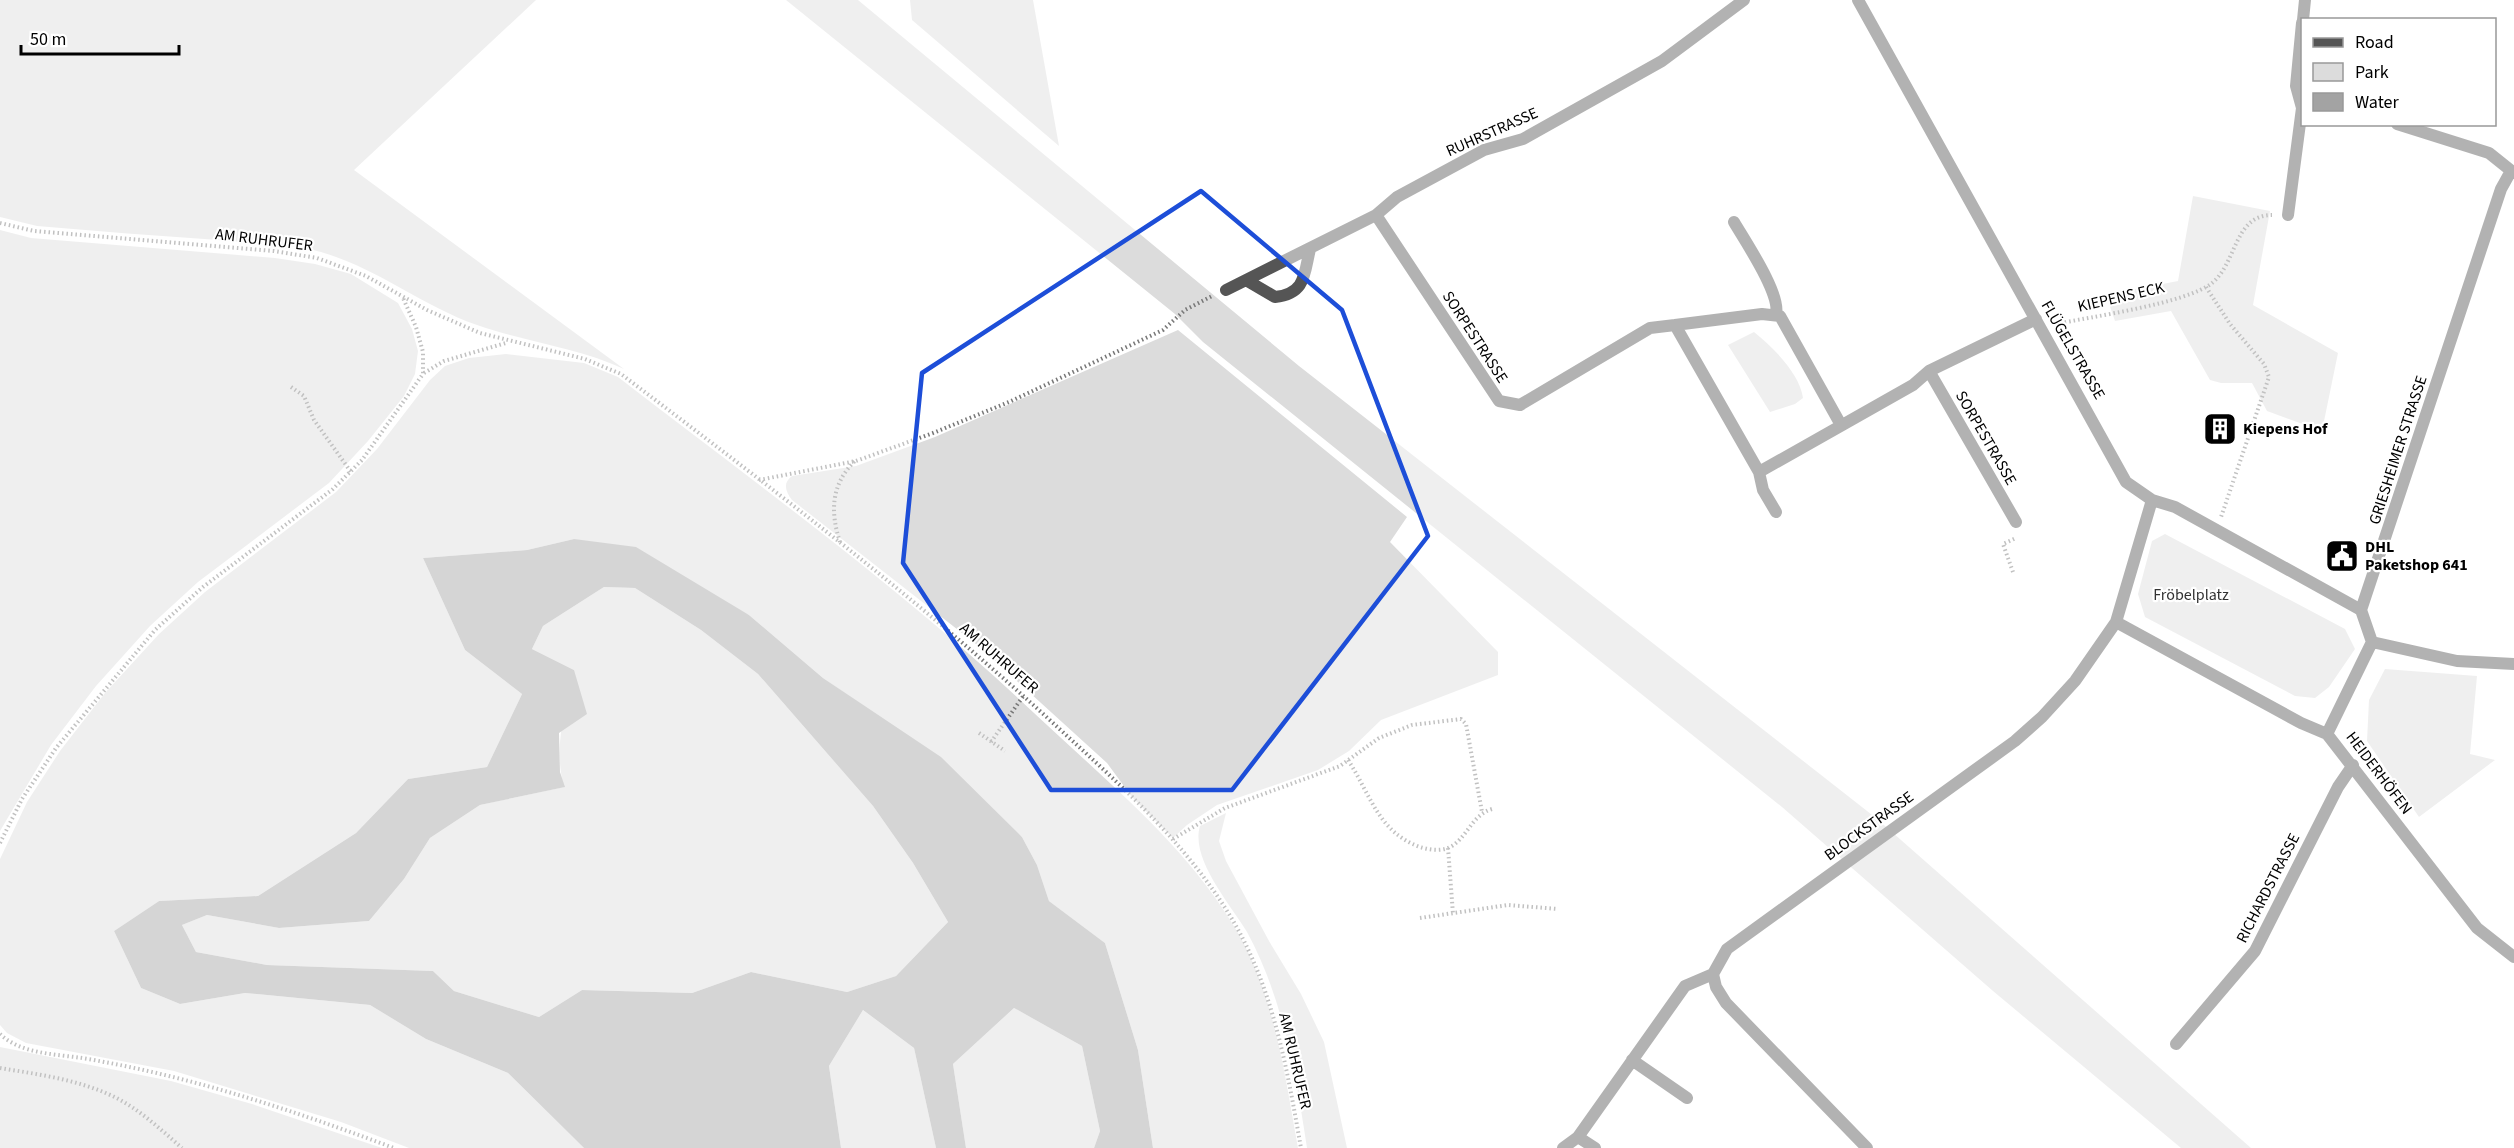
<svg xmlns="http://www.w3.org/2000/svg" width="2514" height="1148" font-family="'Source Sans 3',sans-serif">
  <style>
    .green { fill: #dcdcdc }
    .water { fill: #a3a3a3; fill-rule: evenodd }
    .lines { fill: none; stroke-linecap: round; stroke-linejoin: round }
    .path { stroke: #777; stroke-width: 4; stroke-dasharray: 1.5 3; stroke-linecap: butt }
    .minor { stroke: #555; stroke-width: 12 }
    .marked { fill: none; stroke: #1d4ed8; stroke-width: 4.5; stroke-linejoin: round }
    .labels { text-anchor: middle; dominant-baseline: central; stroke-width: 4.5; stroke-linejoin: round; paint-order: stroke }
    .street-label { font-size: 16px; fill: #000; stroke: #fff }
    .poi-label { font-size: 16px; font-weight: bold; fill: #000; stroke: #fff; text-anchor: start }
    .park-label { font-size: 16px; fill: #333; stroke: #fff }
  </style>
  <rect width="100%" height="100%" fill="#fff"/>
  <!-- green -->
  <path class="green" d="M 0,0 L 536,0 L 354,170 L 624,369 C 579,348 525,342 477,325 C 422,306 377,268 321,252 C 289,243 252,243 218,240 C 158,236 97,231 37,226 L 0,217 Z
    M 786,0 L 858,0 L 1299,366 L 1876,818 L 2251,1148 L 2181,1148 L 1993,991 L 1782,807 L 1203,342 L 1175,314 Z
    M 910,0 L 1033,0 L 1059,146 L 912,20 Z
    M 2193,196 L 2270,211 L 2253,305 L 2338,353 L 2322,431 L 2267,411 L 2252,383 L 2221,383 L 2210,380 L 2171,311 L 2115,321 L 2106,295 L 2178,281 Z
    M 0,230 L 31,238 L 275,258 L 315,264 L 351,274 L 398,303 L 412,329 L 418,351 L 415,374 L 404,396 L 368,441 L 329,483 L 198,582 L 150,626 L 96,686 L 51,745 L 0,831 Z
    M 1178,330 L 1407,517 L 1390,542 L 1498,652 L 1498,675 L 1381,720 L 1349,751 L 1318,770 L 1217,805 L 1187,825 L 1173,838 L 1132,797 L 1107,763 L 976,644 L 792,500 C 786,492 782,483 792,476 L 856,466 L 935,437 Z
    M 1754,332 C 1773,347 1800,374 1803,398 L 1795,404 L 1770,412 L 1728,345 Z
    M 506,354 L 584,363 L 618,377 C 736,468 857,556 969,654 C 1000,681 1030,709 1060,737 C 1125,797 1193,855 1238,933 C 1275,998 1285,1076 1298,1148 L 1153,1148 L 1138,1050 L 1105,943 L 1049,901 L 1037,865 L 1022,837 L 878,716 L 823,678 L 749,615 L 574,539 L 527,550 L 423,558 L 465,650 L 522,694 L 487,767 L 408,779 L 356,833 L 258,896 L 159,901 L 114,931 L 141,988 L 180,1004 L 245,993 L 370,1005 L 426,1039 L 508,1073 L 584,1148 L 409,1148 L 341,1122 L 174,1071 L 26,1043 L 7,1033 L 0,1025 L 0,859 L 27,802 L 60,751 L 105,693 L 159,634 L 205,592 L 336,492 L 377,449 L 430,380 L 445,366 L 469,358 Z
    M 2165,534 L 2345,629 L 2355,649 L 2329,687 L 2315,698 L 2295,696 L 2145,617 L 2138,594 L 2152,541 Z
    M 604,587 L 635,588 L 701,630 L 758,674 L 873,806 L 913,863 L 948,922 L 896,976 L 847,992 L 751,972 L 692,993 L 582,990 L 539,1017 L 454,991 L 433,971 L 267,965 L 196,952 L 182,925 L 207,915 L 279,928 L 369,921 L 404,879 L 430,838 L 480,805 L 564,787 C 553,747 565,710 574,670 L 532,649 L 543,626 Z
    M 2385,669 L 2477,676 L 2470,754 L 2495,760 L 2419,817 L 2367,741 L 2369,700 Z
    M 1226,813 L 1219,841 L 1226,861 L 1269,941 L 1301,994 L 1324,1042 L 1347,1148 L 1307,1148 C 1296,1075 1283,998 1247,932 C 1231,905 1190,859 1200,826 Z
    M 1014,1008 L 1082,1046 L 1100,1131 L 1094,1148 L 966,1148 L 953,1064 Z
    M 863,1010 L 914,1048 L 936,1148 L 841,1148 L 829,1066 Z
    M 0,1047 L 171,1081 L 252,1104 L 382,1148 L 0,1148 Z"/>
  <!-- water -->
  <path class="water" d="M 574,539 L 636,547 L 749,615 L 823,678 L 941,757 L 1022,837 L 1037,865 L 1049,901 L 1105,943 L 1138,1050 L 1153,1148 L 1094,1148 L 1100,1131 L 1082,1046 L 1014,1008 L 953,1064 L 966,1148 L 936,1148 L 914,1048 L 863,1010 L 829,1066 L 841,1148 L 584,1148 L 508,1073 L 426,1039 L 370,1005 L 245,993 L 180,1004 L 141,988 L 114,931 L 159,901 L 258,896 L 356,833 L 408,779 L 487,767 L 522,694 L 465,650 L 423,558 L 527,550 ZM 604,587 L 635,588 L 701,630 L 758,674 L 873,806 L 913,863 L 948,922 L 896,976 L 847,992 L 751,972 L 692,993 L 582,990 L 539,1017 L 454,991 L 433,971 L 267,965 L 196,952 L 182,925 L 207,915 L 279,928 L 369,921 L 404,879 L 430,838 L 480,805 L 565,787 L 560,772 L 559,733 L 587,714 L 574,670 L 532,649 L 543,626 Z"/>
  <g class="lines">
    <!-- path -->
    <path class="path" d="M 0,223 L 34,231 L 274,251 L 317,258 L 366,276 L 427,310 L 480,333 L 585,359 L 621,374 C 773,489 925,604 1065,734 C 1126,790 1189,847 1232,919 C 1274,990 1287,1069 1301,1148
      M 2206,287 L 2230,324 L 2264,364 L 2269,377 L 2221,517
      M 2056,324 C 2090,317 2188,303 2212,283 C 2237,263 2234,215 2272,215
      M 424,373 L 444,361 L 506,343
      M 291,387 L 304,396 L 314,420 L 351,472
      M 759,480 L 856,461 L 933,433 L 1009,402 L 1163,330 L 1185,310 L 1212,296
      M 840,542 C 830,512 831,484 855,461
      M 2013,572 L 2003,544 L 2016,538
      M 979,733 L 1005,751
      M 991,742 L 1024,695
      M 1348,760 C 1371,795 1378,832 1420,847 C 1430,850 1442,852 1452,846 C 1468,836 1472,815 1492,809
      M 1173,839 L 1225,808 L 1340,766 L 1379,738 L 1412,725 L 1461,719 L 1466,724 L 1482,812
      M 0,843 L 22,799 L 56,748 L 155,630 L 203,587 L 333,489 L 362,460 L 423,374 L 423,352 L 416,327 L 403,298
      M 1448,848 L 1453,914
      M 1420,918 L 1508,905 L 1558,909
      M 0,1034 C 21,1054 55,1054 82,1058 C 190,1076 292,1110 394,1148
      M 0,1068 C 36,1074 74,1079 108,1094 C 136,1106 159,1128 182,1148"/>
    <!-- minor -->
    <path class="minor" d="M 1858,0 L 2126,482 L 2152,500 L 2175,507 L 2361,610
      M 2303,20 L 2305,0
      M 2302,108 L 2296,86 L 2302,23
      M 2397,124 L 2489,153 L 2514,173
      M 1376,215 L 1499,401 L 1520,405 L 1650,328 L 1675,325 L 1759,472 L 1913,385 L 1929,371 L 2036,319
      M 2288,215 L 2302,108
      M 1734,222 C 1745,241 1781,294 1776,314
      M 1246,280 L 1275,297 C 1306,294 1304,274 1310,249
      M 1226,290 L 1376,215 L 1397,197 L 1484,150 L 1523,139 L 1662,61 L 1744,0
      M 1675,325 L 1762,314 L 1780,316 L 1841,425
      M 1929,371 L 2016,522
      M 1759,472 L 1763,490 L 1776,512
      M 2116,622 L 2301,723 L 2327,734 L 2477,928 L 2514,957
      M 2372,642 L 2457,661 L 2514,664
      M 2327,734 L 2372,642 L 2361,610 L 2501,189 L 2511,171
      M 2176,1044 L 2255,951 L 2338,787 L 2353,765
      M 1632,1060 L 1687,1098
      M 1578,1137 L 1595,1148
      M 1563,1148 L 1578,1137 L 1685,986 L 1713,974
      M 1867,1148 L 1726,1003 L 1716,987 L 1713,974 L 1727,949 L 2015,741 L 2042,717 L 2075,681 L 2116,622 L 2152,500"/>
  </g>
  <!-- marked area -->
  <path d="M0 0H2514V1148H0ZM 1201,191 L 1342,310 L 1428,536 L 1232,790 L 1051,790 L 903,563 L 922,373 Z" fill="#fff" fill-opacity=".55" fill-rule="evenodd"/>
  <path class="marked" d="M 1201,191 L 1342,310 L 1428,536 L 1232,790 L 1051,790 L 903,563 L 922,373 Z"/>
  <!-- icons -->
  <defs>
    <g id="building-square" transform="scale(1.725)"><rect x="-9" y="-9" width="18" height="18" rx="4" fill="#000" stroke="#fff"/><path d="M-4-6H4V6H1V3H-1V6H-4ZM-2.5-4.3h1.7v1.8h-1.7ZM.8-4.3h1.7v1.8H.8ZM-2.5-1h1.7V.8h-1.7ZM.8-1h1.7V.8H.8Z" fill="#fff"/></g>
    <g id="civic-square" transform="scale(1.725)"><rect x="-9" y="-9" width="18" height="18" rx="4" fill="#000" stroke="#fff"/><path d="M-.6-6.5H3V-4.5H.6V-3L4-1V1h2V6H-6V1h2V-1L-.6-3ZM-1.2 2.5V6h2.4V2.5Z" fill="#fff"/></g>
  </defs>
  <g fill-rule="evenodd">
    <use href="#building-square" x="2220" y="429"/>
    <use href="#civic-square" x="2342" y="556"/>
  </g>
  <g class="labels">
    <!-- street labels -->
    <g class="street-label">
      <text transform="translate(1492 132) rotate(-24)">RUHRSTRASSE</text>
      <text transform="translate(264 240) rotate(7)">AM RUHRUFER</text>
      <text transform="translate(2121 297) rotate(-13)">KIEPENS ECK</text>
      <text transform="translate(1475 337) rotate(57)">SORPESTRASSE</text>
      <text transform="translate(2073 350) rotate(60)">FLÜGELSTRASSE</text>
      <text transform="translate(1986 438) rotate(60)">SORPESTRASSE</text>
      <text transform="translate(2398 450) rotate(-72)">GRIESHEIMER STRASSE</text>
      <text transform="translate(999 658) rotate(41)">AM RUHRUFER</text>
      <text transform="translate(2379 773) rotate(53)">HEIDERHÖFEN</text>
      <text transform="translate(1869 826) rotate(-36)">BLOCKSTRASSE</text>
      <text transform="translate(2268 888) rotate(-63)">RICHARDSTRASSE</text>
      <text transform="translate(1295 1061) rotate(77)">AM RUHRUFER</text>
    </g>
    <!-- poi labels -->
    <g class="poi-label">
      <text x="2243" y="429">Kiepens Hof</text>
      <text x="2365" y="547">DHL<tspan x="2365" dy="18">Paketshop 641</tspan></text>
    </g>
    <!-- park labels -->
    <g class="park-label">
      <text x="2191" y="595">Fröbelplatz</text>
    </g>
  </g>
  <!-- legend -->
  <rect x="2301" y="18" width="195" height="108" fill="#ffffff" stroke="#999999" stroke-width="1.5"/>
  <rect x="2313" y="38" width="30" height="9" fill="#555555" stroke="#999999" stroke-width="1.5"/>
  <text x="2355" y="48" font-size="18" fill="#000000">Road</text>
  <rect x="2313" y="63" width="30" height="18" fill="#dcdcdc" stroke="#999999" stroke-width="1.5"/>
  <text x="2355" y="78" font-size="18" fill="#000000">Park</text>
  <rect x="2313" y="93" width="30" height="18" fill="#a3a3a3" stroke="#999999" stroke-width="1.5"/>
  <text x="2355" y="108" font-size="18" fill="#000000">Water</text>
  <!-- scale -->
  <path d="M21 45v9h158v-9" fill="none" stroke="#000000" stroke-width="3"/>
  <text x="30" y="45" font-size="18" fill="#000000" stroke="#ffffff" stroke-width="4.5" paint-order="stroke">50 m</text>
</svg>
